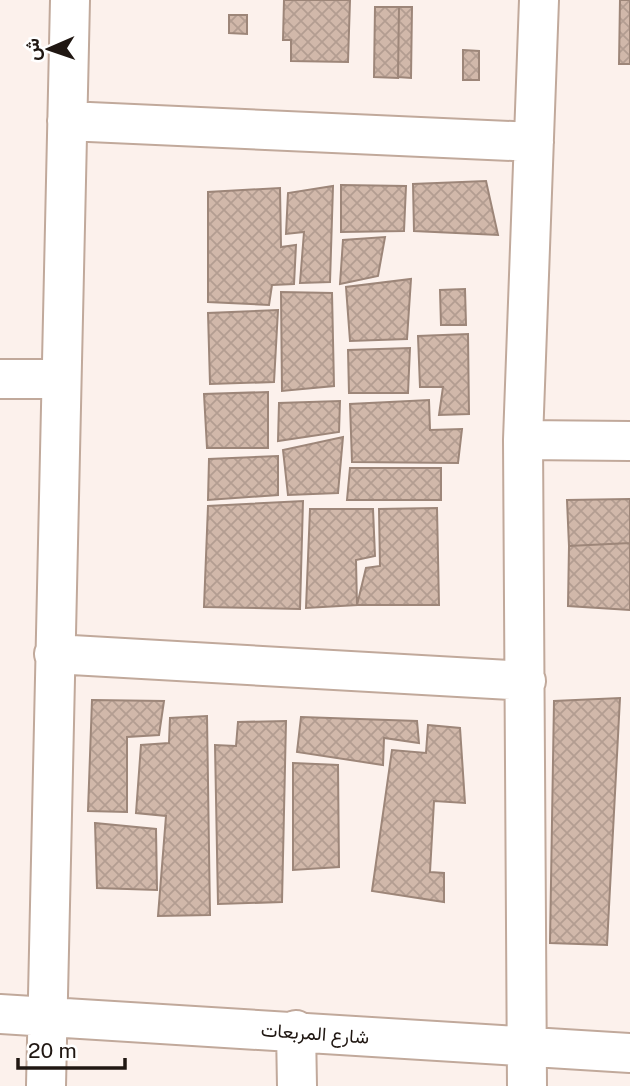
<svg xmlns="http://www.w3.org/2000/svg" width="630" height="1086" font-family="'Public Sans',Vazirmatn,sans-serif">
  <style>
    .building { fill: url(#building-cross-hatch); stroke: #9d8679; stroke-width: 2 }
    .lines { fill: none; stroke-linecap: round; stroke-linejoin: round }
    .minor-casing { stroke: #c1a99b; stroke-width: 42 }
    .minor { stroke: #fff; stroke-width: 38 }
    .labels { text-anchor: middle; dominant-baseline: central; stroke-width: 5; stroke-linejoin: round; paint-order: stroke }
    .street-label { font-size: 19px; fill: #201712; stroke: #fff }
  </style>
  <defs>
    <pattern id="building-cross-hatch" width="8" height="8" patternUnits="userSpaceOnUse" patternTransform="scale(1.75)"><rect width="8" height="8" fill="#d1b8aa"/><path d="M0 0l8 8M0 8l8-8" fill="none" stroke="#b39d91"/></pattern>
  </defs>
  <rect width="100%" height="100%" fill="#fcf1ec"/>
  <!-- building -->
  <path class="building" d="M 284,0 L 350,0 L 348,62 L 291,61 L 291,40 L 283,40 Z
    M 620,0 L 630,0 L 630,64 L 619,64 Z
    M 375,7 L 399,7 L 398,78 L 374,77 Z
    M 399,7 L 412,7 L 411,78 L 398,77 Z
    M 229,15 L 247,15 L 247,34 L 229,33 Z
    M 463,50 L 479,51 L 479,80 L 463,80 Z
    M 486,181 L 498,235 L 414,231 L 413,184 Z
    M 341,185 L 406,186 L 404,231 L 341,232 Z
    M 333,186 L 330,282 L 300,283 L 304,232 L 286,234 L 288,193 Z
    M 280,188 L 281,247 L 296,245 L 294,284 L 272,285 L 269,305 L 208,302 L 208,192 Z
    M 385,237 L 378,276 L 340,284 L 343,240 Z
    M 411,279 L 407,339 L 350,341 L 346,287 Z
    M 465,289 L 466,325 L 441,325 L 440,290 Z
    M 281,292 L 332,293 L 334,386 L 282,391 Z
    M 278,310 L 274,382 L 210,384 L 208,313 Z
    M 468,334 L 469,414 L 439,415 L 443,387 L 420,387 L 418,336 Z
    M 410,348 L 408,393 L 349,393 L 348,350 Z
    M 268,392 L 268,448 L 207,448 L 204,394 Z
    M 429,400 L 430,430 L 462,429 L 458,463 L 352,462 L 350,404 Z
    M 340,401 L 339,432 L 278,441 L 279,403 Z
    M 343,437 L 338,493 L 288,495 L 283,450 Z
    M 278,456 L 278,495 L 208,500 L 209,459 Z
    M 350,468 L 441,468 L 441,500 L 347,500 Z
    M 630,499 L 630,543 L 569,546 L 567,500 Z
    M 303,501 L 300,609 L 204,607 L 208,506 Z
    M 437,508 L 439,605 L 357,605 L 366,568 L 380,566 L 379,509 Z
    M 310,509 L 373,509 L 375,556 L 356,560 L 357,605 L 306,608 Z
    M 630,543 L 630,610 L 568,606 L 569,546 Z
    M 620,698 L 607,945 L 550,943 L 554,701 Z
    M 92,700 L 164,701 L 159,735 L 127,737 L 127,812 L 88,811 Z
    M 207,716 L 210,915 L 158,916 L 166,816 L 136,813 L 141,745 L 169,743 L 170,718 Z
    M 301,717 L 417,721 L 419,743 L 384,738 L 383,765 L 297,752 Z
    M 286,721 L 282,902 L 218,904 L 215,745 L 236,746 L 238,722 Z
    M 428,725 L 460,728 L 465,803 L 434,801 L 430,872 L 444,873 L 444,902 L 372,891 L 392,750 L 426,753 Z
    M 293,763 L 338,765 L 339,867 L 293,870 Z
    M 95,823 L 156,829 L 157,890 L 97,888 Z"/>
  <g class="lines">
    <!-- minor casing -->
    <g class="minor-casing">
      <path id="minor" d="M 67,121 L 534,142
        M 0,379 L 61,379
        M 523,440 L 630,441
        M 54,654 L 526,681
        M 0,1014 L 630,1053
        M 296,1030 L 297,1086
        M 46,1086 L 70,0
        M 527,1086 L 523,440 L 539,0"/>
    </g>
    <!-- minor -->
    <use href="#minor" class="minor"/>
  </g>
  <g class="labels">
    <!-- street labels -->
    <g class="street-label">
      <text transform="translate(315 1033) rotate(4)">شارع المربعات</text>
    </g>
  </g>
  <!-- north arrow -->
  <g transform="translate(49 49) rotate(268)" stroke="#ffffff" stroke-width="5" paint-order="stroke">
  <path d="M0-5L12 26L0 18L-12 26Z" fill="#201712"/>
  <text y="-10" font-size="19" font-weight="bold" text-anchor="middle" fill="#201712">ش</text>
  </g>
  <!-- scale -->
  <path d="M18 1058v10h107v-10" fill="none" stroke="#201712" stroke-width="3.5"/>
  <text x="28" y="1058" font-size="21" fill="#201712" stroke="#ffffff" stroke-width="5" paint-order="stroke">20 m</text>
</svg>
